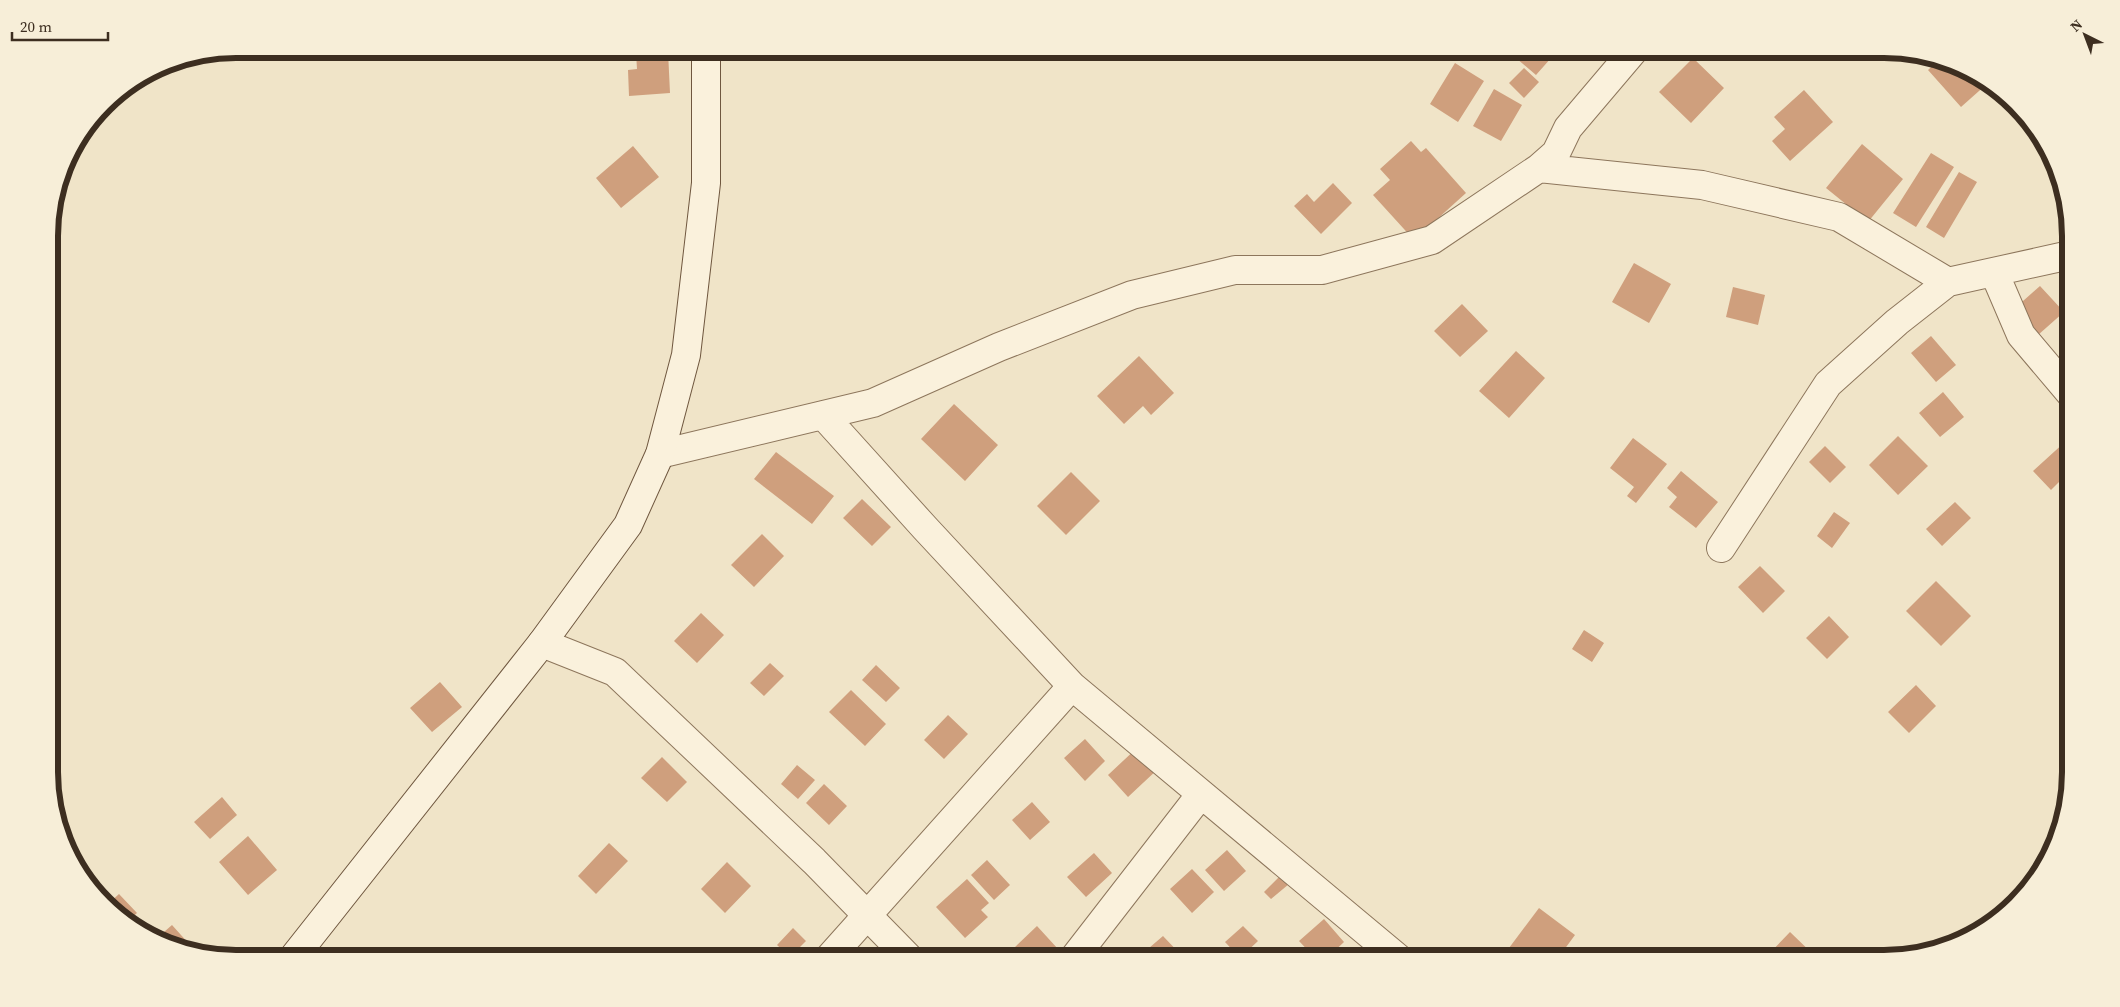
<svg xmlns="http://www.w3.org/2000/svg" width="2120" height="1007" font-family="'Source Serif 4',serif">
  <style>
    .building { fill: #cf9f7d }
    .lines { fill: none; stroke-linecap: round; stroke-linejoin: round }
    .street-casing { stroke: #8d765c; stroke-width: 30 }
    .secondary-casing { stroke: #6f573f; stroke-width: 30 }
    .street { stroke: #faf1dc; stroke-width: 28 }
    .secondary { stroke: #faf1dc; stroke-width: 28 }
    .rim { fill: none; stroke: #3d2e20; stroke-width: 6 }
  </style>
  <rect width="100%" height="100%" fill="#f0e4c8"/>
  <!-- building -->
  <path class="building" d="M 1524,49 L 1559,49 L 1536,75 L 1516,58 Z
    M 668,51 L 670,93 L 629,96 L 628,70 L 637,69 L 636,53 Z
    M 1693,58 L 1724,88 L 1691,123 L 1659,92 Z
    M 1939,60 L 1956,63 L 1988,83 L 1961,107 L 1928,70 Z
    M 1455,63 L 1484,81 L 1458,122 L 1430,104 Z
    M 1524,68 L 1539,82 L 1524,98 L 1509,83 Z
    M 1494,89 L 1522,105 L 1501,141 L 1473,126 Z
    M 1804,90 L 1833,122 L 1790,161 L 1772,141 L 1785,129 L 1774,117 Z
    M 1411,141 L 1421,152 L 1426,148 L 1466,193 L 1414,240 L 1373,195 L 1390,180 L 1380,169 Z
    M 1862,144 L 1903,179 L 1868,222 L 1826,188 Z
    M 633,146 L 659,177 L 621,208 L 596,178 Z
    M 1931,153 L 1954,167 L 1916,227 L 1893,213 Z
    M 1959,172 L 1977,182 L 1944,238 L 1926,227 Z
    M 1333,183 L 1352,203 L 1321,234 L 1294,206 L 1307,194 L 1314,202 Z
    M 1634,263 L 1671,284 L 1649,323 L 1612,302 Z
    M 2040,286 L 2064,312 L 2038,335 L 2014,309 Z
    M 1733,287 L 1765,295 L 1758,325 L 1726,317 Z
    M 1462,304 L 1488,331 L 1460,357 L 1434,331 Z
    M 1931,336 L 1956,365 L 1936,382 L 1911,353 Z
    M 1516,351 L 1545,378 L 1509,418 L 1479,391 Z
    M 1139,356 L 1174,393 L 1151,415 L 1143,406 L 1124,424 L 1097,396 Z
    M 1943,392 L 1964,417 L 1940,437 L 1919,413 Z
    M 954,404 L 998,445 L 965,481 L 921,439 Z
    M 1898,436 L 1928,466 L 1898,495 L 1869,465 Z
    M 1633,438 L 1667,464 L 1636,503 L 1627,496 L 1634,487 L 1610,468 Z
    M 2066,441 L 2070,446 L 2070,471 L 2051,490 L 2033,471 Z
    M 1825,446 L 1846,467 L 1830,483 L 1809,462 Z
    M 776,452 L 834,496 L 812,524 L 754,479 Z
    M 1681,471 L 1718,502 L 1696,528 L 1669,507 L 1677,497 L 1667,488 Z
    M 1071,472 L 1100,501 L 1066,535 L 1037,506 Z
    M 862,499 L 891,527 L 872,546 L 843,518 Z
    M 1955,502 L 1971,518 L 1942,546 L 1926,529 Z
    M 1834,512 L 1850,523 L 1832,548 L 1817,536 Z
    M 762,534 L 784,556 L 754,587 L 731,565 Z
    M 1760,566 L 1785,591 L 1763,613 L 1738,587 Z
    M 1936,581 L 1971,616 L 1941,646 L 1906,611 Z
    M 701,613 L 724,635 L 697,663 L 674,641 Z
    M 1829,616 L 1849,637 L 1827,659 L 1806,638 Z
    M 1584,630 L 1604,643 L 1592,662 L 1572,649 Z
    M 770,663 L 784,676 L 764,696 L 750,683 Z
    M 876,665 L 900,688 L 886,702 L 862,680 Z
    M 440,682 L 462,707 L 432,732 L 410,708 Z
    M 1916,685 L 1936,706 L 1909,733 L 1888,712 Z
    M 851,690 L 886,724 L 865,746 L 829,712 Z
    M 948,715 L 968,734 L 944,759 L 924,740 Z
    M 1085,739 L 1105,761 L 1085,781 L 1064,758 Z
    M 1139,746 L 1159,768 L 1128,797 L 1108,775 Z
    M 662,757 L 687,782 L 667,802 L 641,778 Z
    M 797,765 L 815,780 L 798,799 L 781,784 Z
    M 824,784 L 847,806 L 829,825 L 806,803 Z
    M 222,797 L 237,815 L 210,839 L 194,822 Z
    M 1032,802 L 1050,822 L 1030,840 L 1012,820 Z
    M 248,836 L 277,870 L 248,895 L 219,862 Z
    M 609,843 L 628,861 L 596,894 L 578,876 Z
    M 1227,850 L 1246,871 L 1224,891 L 1205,870 Z
    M 1094,853 L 1112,873 L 1086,897 L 1067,877 Z
    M 987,860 L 1010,885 L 994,900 L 971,875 Z
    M 727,862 L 751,886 L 725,913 L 701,889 Z
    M 1192,869 L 1214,892 L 1192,913 L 1170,889 Z
    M 90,873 L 101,886 L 94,892 L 84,879 Z
    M 1281,875 L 1289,884 L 1271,899 L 1264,892 Z
    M 967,879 L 989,903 L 981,910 L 988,917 L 965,938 L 936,907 Z
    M 119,894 L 137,913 L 127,922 L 107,905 Z
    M 1539,908 L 1575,935 L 1558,958 L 1523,958 L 1509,948 Z
    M 1324,919 L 1344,942 L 1327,958 L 1315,958 L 1299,941 Z
    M 172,925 L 190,945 L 186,948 L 164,944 L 156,939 Z
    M 1037,926 L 1058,949 L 1048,958 L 1026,958 L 1015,947 Z
    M 1243,926 L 1258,941 L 1240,958 L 1225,942 Z
    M 793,928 L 806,941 L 790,957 L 777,945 Z
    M 1790,932 L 1817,958 L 1765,958 Z
    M 1163,936 L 1183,957 L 1182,958 L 1158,958 L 1149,948 Z"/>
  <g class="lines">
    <!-- street casing -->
    <g class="street-casing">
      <path id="street" d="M 1539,168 L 1556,153 L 1568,128 L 1635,49
        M 1994,272 L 2021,335 L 2070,393
        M 823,415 L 925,528 L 1072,686 L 1398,958
        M 660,454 L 873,403 L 999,347 L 1132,295 L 1235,270 L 1322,270 L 1432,240 L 1539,168 L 1702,185 L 1839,217 L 1948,282
        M 1721,548 L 1828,384 L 1897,322 L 1948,282 L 2070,255
        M 542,643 L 615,672 L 814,861 L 909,958
        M 829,958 L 1072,686
        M 1074,958 L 1201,794"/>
    </g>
    <!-- secondary casing -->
    <g class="secondary-casing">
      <path id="secondary" d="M 293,958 L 542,643 L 628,525 L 660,454 L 686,355 L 706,183 L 706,49"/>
    </g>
    <!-- street -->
    <use href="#street" class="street"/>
    <!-- secondary -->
    <use href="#secondary" class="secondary"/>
  </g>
  <!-- crop -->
  <path d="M0 0H2120V1007H0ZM236 58H1884A178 178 0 0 1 2062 236V772A178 178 0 0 1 1884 950H236A178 178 0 0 1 58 772V236A178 178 0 0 1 236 58Z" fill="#f7eed8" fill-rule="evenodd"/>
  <path class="rim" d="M236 58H1884A178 178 0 0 1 2062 236V772A178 178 0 0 1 1884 950H236A178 178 0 0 1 58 772V236A178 178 0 0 1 236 58Z"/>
  <!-- north arrow -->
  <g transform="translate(2085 35) rotate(318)" stroke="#f7eed8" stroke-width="4" paint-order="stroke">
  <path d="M0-4L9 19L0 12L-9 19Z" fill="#3d2e20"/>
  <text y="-8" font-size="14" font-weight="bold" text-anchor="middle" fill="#3d2e20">N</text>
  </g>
  <!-- scale -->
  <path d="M12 32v8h96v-8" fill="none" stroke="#3d2e20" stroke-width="2.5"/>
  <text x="20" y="32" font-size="15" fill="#3d2e20" stroke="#f7eed8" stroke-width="4" paint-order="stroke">20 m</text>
</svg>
